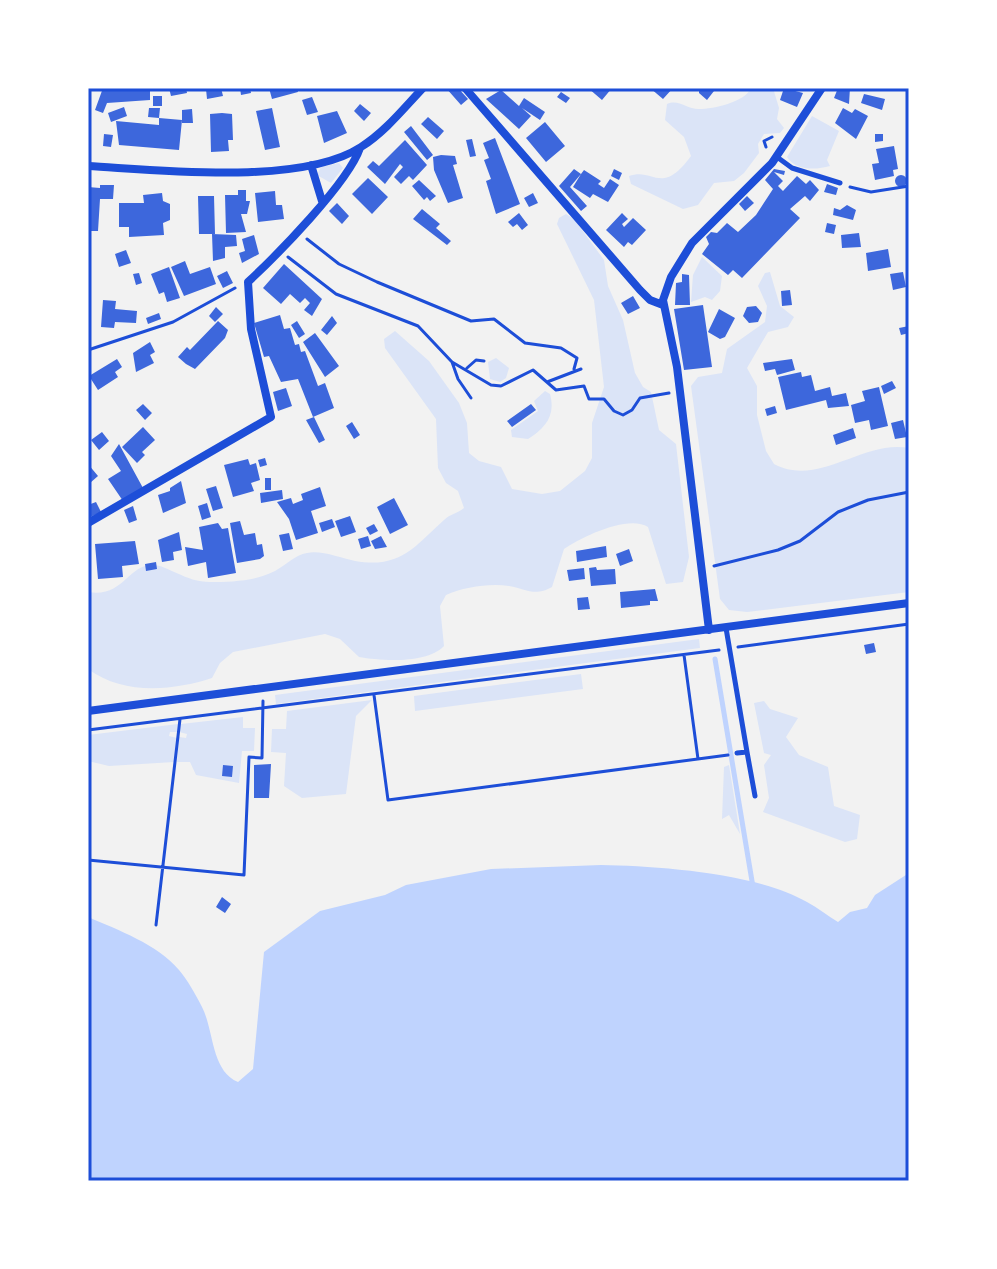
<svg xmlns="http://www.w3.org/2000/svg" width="997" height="1269" font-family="Manrope,sans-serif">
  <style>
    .green { fill: #dbe4f7 }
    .water { fill: #bfd3fe }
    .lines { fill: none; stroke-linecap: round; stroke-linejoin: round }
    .stream { stroke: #bfd3fe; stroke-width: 5 }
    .building { fill: #3d67dc }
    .path { stroke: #1d4ed8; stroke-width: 3 }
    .service { stroke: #1d4ed8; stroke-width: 5 }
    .minor { stroke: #1d4ed8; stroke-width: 8 }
    .neatline { fill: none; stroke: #1d4ed8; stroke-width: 3 }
  </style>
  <rect width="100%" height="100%" fill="#f2f2f2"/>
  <!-- green -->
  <path class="green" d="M 751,88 L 773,88 L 779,108 L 777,119 L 784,128 L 780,133 L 764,134 L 758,144 L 759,153 L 744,173 L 734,181 L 714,183 L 698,205 L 683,209 L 631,184 L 629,176 C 654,167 661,197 691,156 L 684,137 L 665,120 L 667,104 C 679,99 686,109 699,109 C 714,109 745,102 751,88 Z
    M 812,116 L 839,131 L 827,160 L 830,166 C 816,170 796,171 787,157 Z
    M 339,163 L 343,168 L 331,183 L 317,175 L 321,167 Z
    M 566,214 L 574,219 L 604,260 L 608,286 L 623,320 L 635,373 L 643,387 L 651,392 L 659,430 L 676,444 L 689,557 L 683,582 L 666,584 L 648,527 C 629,514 581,537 564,549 L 552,587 C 534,597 527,589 509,586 C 490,583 464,587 446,595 L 440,606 L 444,646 C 427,664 382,661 359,657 L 340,639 L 325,634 L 233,652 L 220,663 L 212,678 C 172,691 123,695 88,669 L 88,592 C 123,598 128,565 152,565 C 166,564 185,582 210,582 C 231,582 256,581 275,571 C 286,565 295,555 307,553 C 322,550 340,558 355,561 C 401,569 415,546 444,520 C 450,514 458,513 464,508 L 458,491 L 446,483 L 438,468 L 436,419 L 385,348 L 384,339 L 395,331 L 429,361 L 459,403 L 467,423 L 469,453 L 479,461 L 501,467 L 512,489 L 542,494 L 560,491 L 585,471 L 592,458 L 592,423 L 604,387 L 594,300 L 557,224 L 559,218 Z
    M 702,257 L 722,276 L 720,291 L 712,300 L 705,297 L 691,302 L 693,275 Z
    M 770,272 L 780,306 L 794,317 L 788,327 L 768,332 L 747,368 L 757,386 L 757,415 L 766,451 L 774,464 C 819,488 863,439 909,448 L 909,592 L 747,612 L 729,610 L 720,599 L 691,386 L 698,377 L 722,373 L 727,349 L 765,322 L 767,306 L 758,286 L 765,273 Z
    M 496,358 L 509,368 L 506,378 L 500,382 L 490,379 L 488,362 Z
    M 545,391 L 550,394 C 556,416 545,428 528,439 L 512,437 L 511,430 L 538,411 L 534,401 Z
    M 699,639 L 700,648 L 276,704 L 275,695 Z
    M 581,674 L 583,689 L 415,711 L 414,696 Z
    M 372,700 L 356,716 L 346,794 L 302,798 L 284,786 L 286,753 L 271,752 L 272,729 L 286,729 L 287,711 Z
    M 764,701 L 770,709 L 798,718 L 786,737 L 799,755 L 828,767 L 834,806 L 860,815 L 857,839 L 845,842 L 763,812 L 769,798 L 764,765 L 771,755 L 764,753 L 754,703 Z
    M 243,717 L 243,728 L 255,728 L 254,751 L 242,751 L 239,783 L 196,775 L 190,762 L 177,762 L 179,737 L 186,738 L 187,734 L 179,732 L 181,724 Z
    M 178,724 L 177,732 L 170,732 L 169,736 L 177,738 L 174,762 L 109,766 L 88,761 L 88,735 Z
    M 729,765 L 740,834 L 729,815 L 722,819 L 724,767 Z"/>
  <!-- water -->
  <path class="water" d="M 601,865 C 658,866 757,873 807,902 C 818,908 828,916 838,922 L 850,912 L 867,908 L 875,895 L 909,873 L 909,1181 L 88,1181 L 88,917 C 118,930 157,944 179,970 C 187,979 196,995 202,1007 C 214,1030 211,1071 238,1082 L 253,1069 L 264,952 L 320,911 L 385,895 L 406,885 L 491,869 Z"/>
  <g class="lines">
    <!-- stream -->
    <path class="stream" d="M 715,659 L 753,887"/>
  </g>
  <!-- building -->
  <path class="building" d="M 103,88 L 150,88 L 150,100 L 107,103 L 103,113 L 95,110 Z
    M 169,88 L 186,88 L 187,93 L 171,96 Z
    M 221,88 L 223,96 L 207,99 L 206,89 Z
    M 240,88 L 250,88 L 251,93 L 241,95 Z
    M 269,88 L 297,88 L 298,92 L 272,99 Z
    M 446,88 L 458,88 L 468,99 L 461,105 Z
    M 588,88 L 612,88 L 602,100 Z
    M 650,88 L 673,88 L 663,99 Z
    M 699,88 L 714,88 L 714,91 L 707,100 L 699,93 Z
    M 784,88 L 803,93 L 797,107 L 780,100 Z
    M 838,88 L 850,88 L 849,104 L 834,98 Z
    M 501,90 L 519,106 L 524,98 L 545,112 L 540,120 L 522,108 L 531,116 L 519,129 L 486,99 Z
    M 561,92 L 570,98 L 566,103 L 557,97 Z
    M 864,94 L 885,99 L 882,110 L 861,103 Z
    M 153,96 L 162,96 L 162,106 L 153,106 Z
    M 312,97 L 318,112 L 307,115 L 302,100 Z
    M 360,104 L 371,113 L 364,121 L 354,111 Z
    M 124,107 L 127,116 L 111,122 L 108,113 Z
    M 149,108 L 160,108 L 159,118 L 148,117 Z
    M 272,108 L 280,147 L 265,150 L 256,111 Z
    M 843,108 L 852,113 L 855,109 L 868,116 L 856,139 L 835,123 Z
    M 192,109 L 193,123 L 182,123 L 182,110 Z
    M 337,111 L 347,133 L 324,143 L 317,116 Z
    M 222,113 L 232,114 L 233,140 L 228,140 L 229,151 L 211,152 L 210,114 Z
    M 428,117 L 444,131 L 437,139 L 421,124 Z
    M 159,118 L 182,120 L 179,150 L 119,145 L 116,121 L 159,125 Z
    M 545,122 L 565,146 L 546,162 L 526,138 Z
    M 411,126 L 433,155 L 427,160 L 404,132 Z
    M 104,134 L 113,135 L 111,147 L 103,146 Z
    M 875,134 L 883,134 L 883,141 L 875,142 Z
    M 495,138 L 520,204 L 496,214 L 486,181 L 491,179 L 484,160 L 489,158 L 483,143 Z
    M 472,139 L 476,156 L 470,157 L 466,140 Z
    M 405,140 L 427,165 L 413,180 L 409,176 L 401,184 L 394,177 L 403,167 L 400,164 L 385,184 L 367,167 L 373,161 L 379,166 Z
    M 894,146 L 898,169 L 893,170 L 894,176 L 875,180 L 872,164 L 879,163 L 876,149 Z
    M 441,155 L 455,156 L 457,164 L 453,165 L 463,198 L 448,203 L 434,170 L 433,157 Z
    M 574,169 L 581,174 L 584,170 L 601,181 L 598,184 L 604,188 L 610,179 L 619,185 L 608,202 L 593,194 L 590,198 L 573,187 L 581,174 L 570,187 L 587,206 L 581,211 L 559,186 Z
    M 614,169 L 622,173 L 619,180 L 611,176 Z
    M 774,169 L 785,171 L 784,175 L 774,172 L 783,181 L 778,186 L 783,191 L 797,176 L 806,184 L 810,180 L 819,190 L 810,201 L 805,196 L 790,209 L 800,218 L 742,278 L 733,270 L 728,275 L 702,254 L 709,244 L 706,237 L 711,232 L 717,233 L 727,223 L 738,232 L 756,215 L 773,189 L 765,180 Z
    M895 181a6 6 0 1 1 12 0a6 6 0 1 1-12 0Z
    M 368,178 L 388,197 L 372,214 L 352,194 Z
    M 419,180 L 436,196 L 430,201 L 427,197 L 424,200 L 412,186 Z
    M 827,184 L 838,188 L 836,195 L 824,192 Z
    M 100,185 L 114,185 L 113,199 L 100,199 L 98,231 L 88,231 L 88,187 L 100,188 Z
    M 238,190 L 246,190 L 246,201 L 250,201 L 247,214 L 241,214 L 246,232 L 226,233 L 225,195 L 238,195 Z
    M 275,191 L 276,205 L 282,205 L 284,219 L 258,222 L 255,193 Z
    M 162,193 L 163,201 L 170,204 L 170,220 L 163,223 L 164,235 L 129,237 L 129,227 L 119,227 L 119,203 L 144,203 L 143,195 Z
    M 533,193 L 538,203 L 529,207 L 524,198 Z
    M 198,196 L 214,196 L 215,234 L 199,234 Z
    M 747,196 L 754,203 L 745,211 L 739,204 Z
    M 337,203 L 349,216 L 342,224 L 329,211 Z
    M 847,205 L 856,210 L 853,220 L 833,215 L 834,208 L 840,210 Z
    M 422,209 L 440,224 L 436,228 L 451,241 L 447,245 L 413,219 Z
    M 519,213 L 528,225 L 522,230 L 517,224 L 513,227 L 508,222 Z
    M 622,213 L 628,219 L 622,224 L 624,227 L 633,218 L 646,230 L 632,245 L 628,242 L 624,247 L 606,230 Z
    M 827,223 L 836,225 L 834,234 L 825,232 Z
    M 859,233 L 861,247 L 842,248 L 841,235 Z
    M 212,234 L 236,235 L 237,246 L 225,247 L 225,258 L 213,261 Z
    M 254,235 L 259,254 L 242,263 L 239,253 L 245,251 L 242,239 Z
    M 888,249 L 891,267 L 868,271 L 866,253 Z
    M 126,250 L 131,263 L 119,267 L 115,254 Z
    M 185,261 L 190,274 L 210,267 L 216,284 L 184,296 L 171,267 Z
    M 284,264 L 322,299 L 312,316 L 304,310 L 310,303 L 305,298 L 300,303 L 290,294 L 281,304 L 263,288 Z
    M 169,267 L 180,298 L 167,302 L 164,292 L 159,294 L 151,274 Z
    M 227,271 L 233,283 L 223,288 L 217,276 Z
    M 903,272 L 906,287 L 893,290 L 890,274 Z
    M 139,273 L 142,283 L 136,285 L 133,274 Z
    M 682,274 L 689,275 L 690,305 L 675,305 L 676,283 L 682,282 Z
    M 790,290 L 792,305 L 782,306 L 781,291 Z
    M 633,296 L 640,308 L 628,314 L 621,303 Z
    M 103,300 L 116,301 L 115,309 L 137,311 L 136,323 L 115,322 L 114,328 L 101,327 Z
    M 703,305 L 712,367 L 684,370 L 674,309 Z
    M 756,306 L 762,313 L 758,322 L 749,323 L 743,316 L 747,307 Z
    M 216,307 L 223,314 L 215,322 L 209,316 Z
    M 719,309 L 735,318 L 725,337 L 720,339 L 708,332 Z
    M 159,313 L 161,319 L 148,324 L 146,318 Z
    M 280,315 L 284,329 L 290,328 L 295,345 L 299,344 L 301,352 L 305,351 L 318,386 L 325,383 L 334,408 L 313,417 L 298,379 L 281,382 L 269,356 L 264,357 L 254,323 Z
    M 332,316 L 337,323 L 327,335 L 321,330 Z
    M 218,321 L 228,330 L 225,338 L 195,369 L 186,364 L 178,357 L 187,347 L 190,350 Z
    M 297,321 L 305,334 L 299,338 L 291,325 Z
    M 909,326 L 909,333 L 901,335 L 899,328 Z
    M 315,333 L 339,366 L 325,377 L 303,342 Z
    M 150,342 L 155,352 L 150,355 L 154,363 L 136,372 L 133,353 Z
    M 117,359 L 122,367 L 115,372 L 118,377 L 98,390 L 89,376 Z
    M 792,359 L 795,370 L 777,375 L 775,369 L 765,371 L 763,363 Z
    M 801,372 L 802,377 L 811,375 L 815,391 L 830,387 L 832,396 L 846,393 L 849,406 L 828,408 L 826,400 L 786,410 L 778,377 Z
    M 892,381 L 896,388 L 884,394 L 881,386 Z
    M 879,387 L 888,426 L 871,430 L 869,420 L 855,423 L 851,405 L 865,401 L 862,391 Z
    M 286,388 L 292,406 L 278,411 L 273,392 Z
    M 143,404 L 152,413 L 145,420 L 136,410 Z
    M 531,404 L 536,410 L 512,427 L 507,421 Z
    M 775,406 L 777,413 L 767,416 L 765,409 Z
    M 314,417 L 325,440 L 319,443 L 306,420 Z
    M 903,420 L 907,437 L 895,439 L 891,423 Z
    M 352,422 L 360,435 L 354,439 L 346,426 Z
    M 143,427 L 155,440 L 142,452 L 145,455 L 137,463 L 122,447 Z
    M 853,428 L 856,438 L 836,445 L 833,435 Z
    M 102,432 L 109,441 L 99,450 L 91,440 Z
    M 119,444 L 143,488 L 123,501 L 108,479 L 121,471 L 111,456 Z
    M 265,458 L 267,465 L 260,467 L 258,460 Z
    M 248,459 L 250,465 L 256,463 L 260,480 L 251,483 L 254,491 L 233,497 L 224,465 Z
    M 88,464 L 98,476 L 90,483 L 88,480 Z
    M 265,478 L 271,478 L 271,490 L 265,490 Z
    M 181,481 L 186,503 L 163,513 L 158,495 L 170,491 L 170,488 Z
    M 216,486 L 223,508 L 213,511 L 206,489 Z
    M 320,487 L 326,506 L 311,511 L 318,533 L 296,540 L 289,519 L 277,502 L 291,498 L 293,504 L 303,500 L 301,494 Z
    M 282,490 L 283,499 L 261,503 L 260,493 Z
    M 394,498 L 408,525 L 390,534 L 377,507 Z
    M 96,502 L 101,512 L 88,518 L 88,505 Z
    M 207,503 L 211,517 L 202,520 L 198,506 Z
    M 133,506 L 137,520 L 129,523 L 124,510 Z
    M 350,516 L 356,532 L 341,537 L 335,521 Z
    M 332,519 L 335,527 L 322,532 L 319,523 Z
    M 240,521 L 244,535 L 255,533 L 257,545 L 262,544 L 264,556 L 260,559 L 237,563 L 230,523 Z
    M 218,523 L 222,529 L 228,528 L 236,573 L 208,578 L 206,562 L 188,566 L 185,547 L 203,550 L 199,527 Z
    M 374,524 L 378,531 L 370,535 L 366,528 Z
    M 179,532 L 182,550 L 173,552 L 174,560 L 162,562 L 158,540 Z
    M 289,533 L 293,549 L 283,551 L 279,535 Z
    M 368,536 L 371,546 L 361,549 L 358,539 Z
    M 381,536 L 387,547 L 375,549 L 371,541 Z
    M 135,541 L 139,564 L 122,566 L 123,577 L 98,579 L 95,544 Z
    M 606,546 L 607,557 L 577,562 L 576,551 Z
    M 629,549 L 633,561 L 620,566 L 616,554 Z
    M 156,562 L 157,569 L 146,571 L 145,564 Z
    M 596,567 L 597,570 L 615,569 L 616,584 L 591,586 L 589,568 Z
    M 584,568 L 585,579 L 569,581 L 567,570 Z
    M 655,589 L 658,601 L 650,601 L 650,605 L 621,608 L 620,592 Z
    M 588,597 L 590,609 L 578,610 L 577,598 Z
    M 874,643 L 876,652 L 866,654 L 864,645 Z
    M 271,764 L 269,798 L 254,798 L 254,765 Z
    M 223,765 L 233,766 L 232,777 L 222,776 Z
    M 222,897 L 231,904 L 225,913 L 216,907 Z"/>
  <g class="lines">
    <!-- path -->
    <path class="path" d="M 766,147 L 764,141 L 772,137
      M 850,187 L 871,192 L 909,186
      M 307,239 L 339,264 L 377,282 L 471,321 L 494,319 L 525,343 L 561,348 L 577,358 L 574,369
      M 288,257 L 336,294 L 418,326 L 452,362 L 491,385 L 501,386 L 533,370 L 556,390 L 584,386 L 589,399 L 604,399 L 614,411 L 623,415 L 632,410 L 640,398 L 669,393
      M 88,350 L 173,322 L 235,288
      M 452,362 L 458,379 L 471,398
      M 467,368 L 476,360 L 484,361
      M 547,382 L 581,369
      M 714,566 L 778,550 L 800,541 L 838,512 L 868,500 L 909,492
      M 738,647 L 909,624
      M 684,655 L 698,759
      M 374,695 L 388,800 L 728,755
      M 88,730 L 719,650
      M 88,860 L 244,875 L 249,757 L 262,758 L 263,701
      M 156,925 L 180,719"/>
    <!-- service -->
    <path class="service" d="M 777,157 L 792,168 L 840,183
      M 726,628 L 747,752 L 737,753
      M 747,752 L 755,796"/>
    <!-- minor -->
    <path class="minor" d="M 465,88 L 640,290 L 650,300 L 663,305
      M 311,165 L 322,201
      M 88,166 C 159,170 301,186 361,147 C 385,132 404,108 423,88
      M 88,523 L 271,417 L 251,329 L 248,282 C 277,255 348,183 360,148
      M 709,630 L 677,367 L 663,300 L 671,277 L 692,243 L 772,163 L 822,88
      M 88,711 L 909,603"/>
  </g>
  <!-- border -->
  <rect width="997" height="1269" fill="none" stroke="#ffffff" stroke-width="180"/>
  <rect x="90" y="90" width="817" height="1089" class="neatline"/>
</svg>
